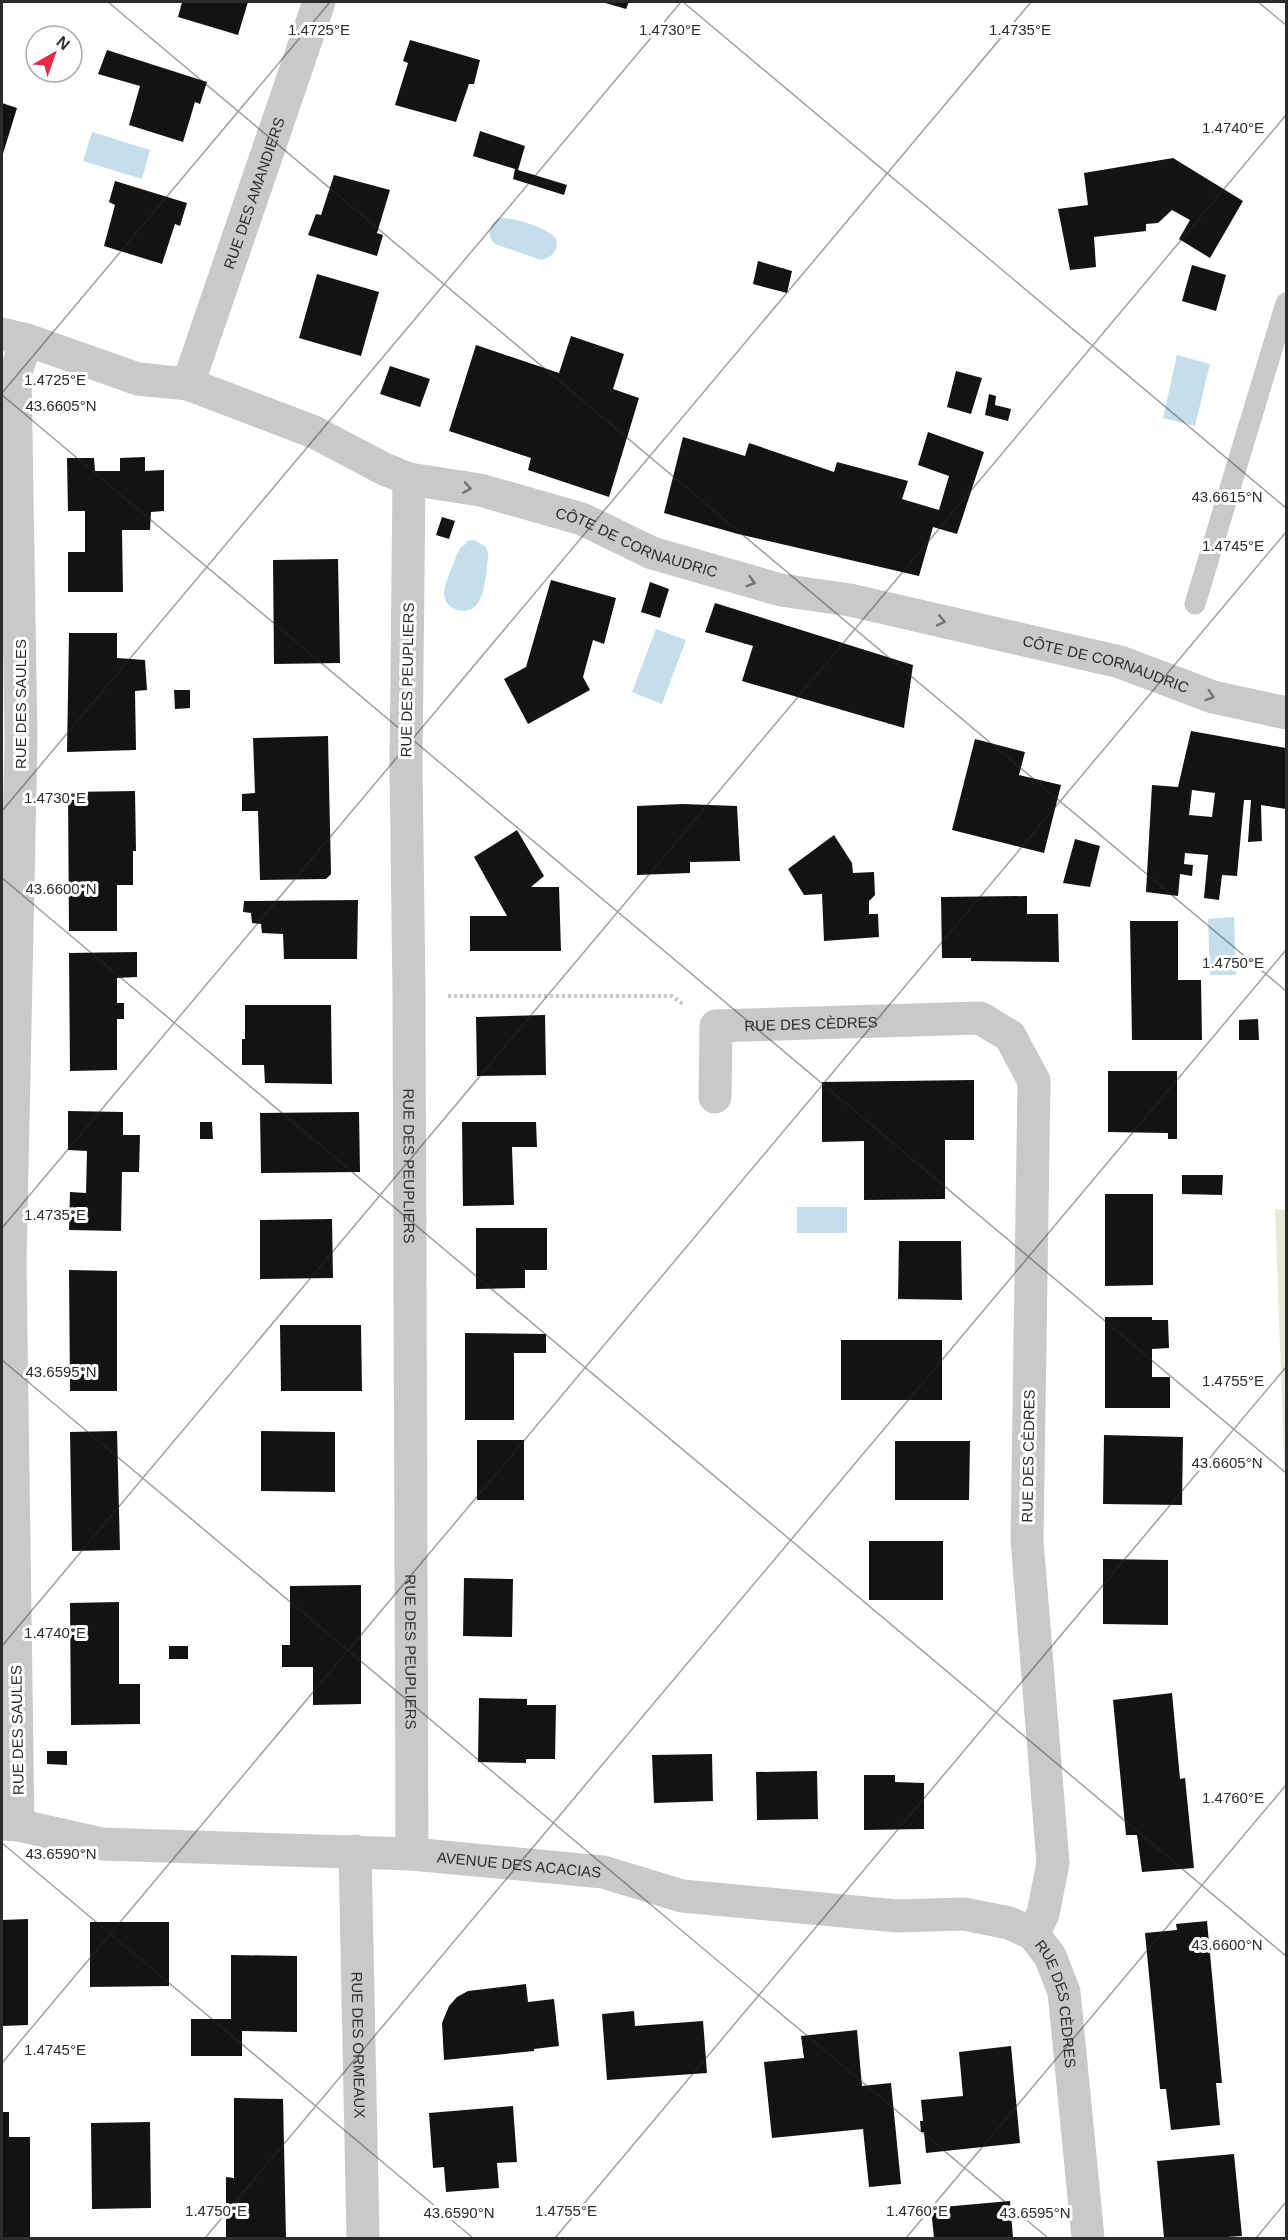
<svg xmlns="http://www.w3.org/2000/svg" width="1288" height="2240" font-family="Helvetica,sans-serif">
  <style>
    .green { fill: #e4ebd9 }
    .water { fill: #c4dfeb }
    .building { fill: #131313; fill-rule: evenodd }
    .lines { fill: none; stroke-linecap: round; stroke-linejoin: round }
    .path { stroke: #c9c9c9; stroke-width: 4; stroke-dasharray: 3 3; stroke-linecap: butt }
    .lane { stroke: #c9c9c9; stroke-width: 21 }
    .street { stroke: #c9c9c9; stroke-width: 33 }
    .oneway { stroke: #737373 }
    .ticks { fill: none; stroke: #2c2c2c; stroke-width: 1.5; stroke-opacity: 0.45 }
    .labels { text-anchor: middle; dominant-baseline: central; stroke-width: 6; stroke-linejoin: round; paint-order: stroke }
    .street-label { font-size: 15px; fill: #2c2c2c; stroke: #fff }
    .ticks-label { font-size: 15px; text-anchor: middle; fill: #2c2c2c; stroke: #fff; stroke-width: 6; stroke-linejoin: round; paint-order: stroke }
  </style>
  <rect width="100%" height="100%" fill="#fff"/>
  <!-- green -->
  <path class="green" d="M 1275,1209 L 1286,1210 L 1286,1512 Z"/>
  <!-- water -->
  <path class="water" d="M 92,132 L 150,150 L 142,179 L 83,161 Z
    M 499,218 C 512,217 549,228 556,239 C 559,250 552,258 541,260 L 495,244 C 486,236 489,224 499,218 Z
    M 1177,355 L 1210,364 L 1195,426 L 1163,418 Z
    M 474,540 L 485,546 L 488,552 C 488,564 485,594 478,603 C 469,617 445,611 444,594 C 444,584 450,572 454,562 C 457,555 459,546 466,544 L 467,541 Z
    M 656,629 L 686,640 L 662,704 L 632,692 Z
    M 1234,917 L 1236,975 L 1210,975 L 1208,919 Z
    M 797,1207 L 847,1207 L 847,1233 L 797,1233 Z"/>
  <!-- building -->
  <path class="building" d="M 182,2 L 248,2 L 238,35 L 178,17 Z
    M 602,2 L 629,2 L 626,9 Z
    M 410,40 L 480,60 L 474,84 L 469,84 L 456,122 L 395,105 L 408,63 L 403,61 Z
    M 107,50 L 207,82 L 200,104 L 195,102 L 183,142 L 129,125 L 140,86 L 98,74 Z
    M 2,103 L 17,108 L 2,157 Z
    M 480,131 L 525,146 L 518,170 L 567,185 L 564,195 L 513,179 L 515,169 L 473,156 Z
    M 1173,158 L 1243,201 L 1210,258 L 1179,239 L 1190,220 L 1172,210 L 1158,223 L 1146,224 L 1146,231 L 1094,237 L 1096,267 L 1070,270 L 1058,209 L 1088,205 L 1084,173 Z
    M 334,175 L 390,190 L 377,233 L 383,235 L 377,256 L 308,235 L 316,214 L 321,215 Z
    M 115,181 L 187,203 L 180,226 L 175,224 L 162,264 L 104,246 L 115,205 L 109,202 Z
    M 758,261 L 792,271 L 787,293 L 753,284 Z
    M 1192,265 L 1226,275 L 1216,311 L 1182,301 Z
    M 317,274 L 379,292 L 361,356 L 299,338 Z
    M 571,336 L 624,354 L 613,389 L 639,398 L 609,497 L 528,470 L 531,458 L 449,431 L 476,345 L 559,373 Z
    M 390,366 L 430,379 L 420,407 L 380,394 Z
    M 956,371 L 982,378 L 971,414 L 947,407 Z
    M 989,394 L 996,396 L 995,405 L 1011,409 L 1008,421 L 985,415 Z
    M 928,432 L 984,452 L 957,534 L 933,527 L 919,576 L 738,534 L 664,513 L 683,437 L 745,456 L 749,443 L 834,472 L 837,462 L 908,481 L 902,499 L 939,510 L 949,476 L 918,465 Z
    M 145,457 L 145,471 L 164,470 L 164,511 L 151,512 L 150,530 L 122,530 L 123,592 L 68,592 L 68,552 L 85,552 L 85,511 L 68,511 L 67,458 L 94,458 L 95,471 L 120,471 L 120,458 Z
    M 442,517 L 455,521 L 449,539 L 436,535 Z
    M 338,559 L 340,663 L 274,664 L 273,560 Z
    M 551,580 L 616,598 L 604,644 L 593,640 L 583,677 L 590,690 L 528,724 L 504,679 L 526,667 Z
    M 650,582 L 669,589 L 660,618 L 641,612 Z
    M 715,603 L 913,665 L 904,728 L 742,681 L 753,646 L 705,632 Z
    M 69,633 L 117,633 L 117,658 L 145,660 L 147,690 L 135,691 L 136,750 L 67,752 Z
    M 174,690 L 190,690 L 190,708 L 175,709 Z
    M 1191,731 L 1286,748 L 1286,809 L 1261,805 L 1262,841 L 1248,842 L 1251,800 L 1244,800 L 1237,876 L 1222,875 L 1219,900 L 1204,898 L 1208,855 L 1185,853 L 1184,864 L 1193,865 L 1192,876 L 1180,874 L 1178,896 L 1146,892 L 1152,785 L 1178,787 ZM 1192,790 L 1215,793 L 1212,817 L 1189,815 Z
    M 328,736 L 331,874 L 326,879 L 260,880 L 258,811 L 242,811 L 242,794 L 255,793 L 253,738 Z
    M 975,739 L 1025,752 L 1019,775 L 1061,785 L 1044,853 L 952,830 Z
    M 135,791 L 136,851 L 133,851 L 133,885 L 117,885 L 117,931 L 69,931 L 68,792 Z
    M 682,804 L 737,806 L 740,861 L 690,862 L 690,873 L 637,875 L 637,806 Z
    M 517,830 L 544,876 L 531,887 L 559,887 L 561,951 L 470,951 L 470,916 L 507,916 L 474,857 Z
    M 834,835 L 852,863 L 853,873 L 874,872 L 875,895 L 869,901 L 869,914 L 878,914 L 879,937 L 824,941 L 822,894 L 804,895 L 788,869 Z
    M 1075,839 L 1100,846 L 1090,887 L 1063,883 Z
    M 1027,896 L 1027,914 L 1058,914 L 1059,962 L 971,961 L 971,958 L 942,958 L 941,897 Z
    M 358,900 L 357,959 L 284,959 L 283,934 L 262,933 L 261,924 L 252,923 L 251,913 L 243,912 L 244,901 Z
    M 1130,921 L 1178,921 L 1178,980 L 1201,980 L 1202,1040 L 1132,1040 Z
    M 137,952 L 137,977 L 117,978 L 117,1003 L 124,1003 L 124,1019 L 117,1019 L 117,1070 L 70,1071 L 69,953 Z
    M 245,1005 L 331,1005 L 332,1084 L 265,1083 L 264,1065 L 242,1065 L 242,1039 L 245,1039 Z
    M 545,1015 L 546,1075 L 477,1076 L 476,1017 Z
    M 1258,1019 L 1259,1040 L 1239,1040 L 1239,1020 Z
    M 1108,1071 L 1177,1071 L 1177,1139 L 1168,1139 L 1168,1133 L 1108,1132 Z
    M 974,1080 L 974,1140 L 945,1140 L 945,1199 L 864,1200 L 864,1141 L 822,1142 L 822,1082 Z
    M 68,1111 L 123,1112 L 123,1135 L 140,1135 L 139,1172 L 122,1172 L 121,1231 L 69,1230 L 70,1192 L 86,1193 L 87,1151 L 68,1150 Z
    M 359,1112 L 360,1172 L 261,1173 L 260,1113 Z
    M 200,1122 L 212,1122 L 213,1139 L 200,1139 Z
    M 462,1122 L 536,1122 L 537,1147 L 512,1147 L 514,1205 L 463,1206 Z
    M 1182,1175 L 1223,1175 L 1222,1195 L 1182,1194 Z
    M 1105,1194 L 1153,1194 L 1153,1285 L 1105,1286 Z
    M 332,1219 L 333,1278 L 260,1279 L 260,1220 Z
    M 476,1228 L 547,1228 L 547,1270 L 525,1270 L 525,1288 L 476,1289 Z
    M 899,1241 L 961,1241 L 962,1300 L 898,1299 Z
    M 69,1270 L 117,1271 L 117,1391 L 70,1391 Z
    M 1105,1317 L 1152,1317 L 1152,1320 L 1168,1320 L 1169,1348 L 1152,1349 L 1152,1377 L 1170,1377 L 1170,1408 L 1105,1408 Z
    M 280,1325 L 361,1325 L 362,1391 L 281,1391 Z
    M 465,1333 L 546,1334 L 546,1353 L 514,1353 L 514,1420 L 465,1420 Z
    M 841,1340 L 942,1340 L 942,1400 L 841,1400 Z
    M 117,1431 L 120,1550 L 72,1551 L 70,1432 Z
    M 261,1431 L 335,1432 L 335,1492 L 261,1491 Z
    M 1104,1435 L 1183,1437 L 1182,1505 L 1103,1504 Z
    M 477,1440 L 524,1440 L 524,1500 L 477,1500 Z
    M 895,1441 L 970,1441 L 969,1500 L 895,1500 Z
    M 869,1541 L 943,1541 L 943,1600 L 869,1600 Z
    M 1103,1559 L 1168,1560 L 1168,1625 L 1103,1624 Z
    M 464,1578 L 513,1579 L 512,1637 L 463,1636 Z
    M 361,1585 L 361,1704 L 313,1705 L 313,1667 L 282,1667 L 282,1645 L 290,1645 L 290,1586 Z
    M 119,1602 L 119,1684 L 140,1684 L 140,1724 L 71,1725 L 70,1603 Z
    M 169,1646 L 188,1646 L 188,1659 L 169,1659 Z
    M 1172,1693 L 1180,1779 L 1185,1778 L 1194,1868 L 1142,1872 L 1137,1835 L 1126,1835 L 1113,1700 Z
    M 479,1698 L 527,1699 L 527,1705 L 556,1705 L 555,1759 L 526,1759 L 526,1763 L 478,1762 Z
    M 47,1751 L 67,1751 L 67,1765 L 47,1764 Z
    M 712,1754 L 713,1801 L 654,1803 L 652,1755 Z
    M 817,1771 L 818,1819 L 757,1820 L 756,1772 Z
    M 864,1775 L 895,1775 L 895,1782 L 924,1783 L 924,1829 L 864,1830 Z
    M 28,1919 L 28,2025 L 2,2026 L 2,1920 Z
    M 1207,1921 L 1222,2083 L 1216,2083 L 1220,2125 L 1171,2130 L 1166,2089 L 1160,2089 L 1145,1933 L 1177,1930 L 1176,1924 Z
    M 90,1922 L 169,1922 L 169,1986 L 90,1987 Z
    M 231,1955 L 297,1956 L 297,2032 L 242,2031 L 242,2056 L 191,2056 L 191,2019 L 231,2019 Z
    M 526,1984 L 528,2002 L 554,1999 L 559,2046 L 534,2049 L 534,2051 L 444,2060 L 442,2023 L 449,2006 L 457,1997 L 468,1991 Z
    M 634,2011 L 635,2026 L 703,2021 L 707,2073 L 607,2080 L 602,2014 Z
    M 857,2030 L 862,2086 L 891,2083 L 901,2184 L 869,2187 L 863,2129 L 772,2138 L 764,2062 L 804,2058 L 801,2036 Z
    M 1011,2046 L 1020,2143 L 926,2153 L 924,2132 L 921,2132 L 920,2121 L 923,2121 L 921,2100 L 963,2096 L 959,2052 Z
    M 234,2098 L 283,2099 L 286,2238 L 226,2238 L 226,2177 L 234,2178 Z
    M 513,2106 L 517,2162 L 497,2163 L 499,2188 L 446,2192 L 444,2167 L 433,2168 L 429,2113 Z
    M 2,2112 L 9,2112 L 9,2137 L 30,2137 L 30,2238 L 2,2238 Z
    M 150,2122 L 151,2208 L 92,2209 L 91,2123 Z
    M 1234,2154 L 1242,2236 L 1213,2238 L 1164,2238 L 1157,2161 Z
    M 1010,2201 L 1013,2238 L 934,2238 L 931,2208 Z"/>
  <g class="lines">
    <!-- path -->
    <path class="path" d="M 448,996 L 672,996 L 684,1005"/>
    <!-- lane -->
    <path class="lane" d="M 1195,604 L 1286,303"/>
    <!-- street -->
    <g class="street">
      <path id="s1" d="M 2,334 L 27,340 L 138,379 L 188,384 L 314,432 L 384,469 L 409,479 L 480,490 L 582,519 L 652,553 L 781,590 L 850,600 L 1120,662 L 1213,697 L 1286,713"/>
      <path id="s2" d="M 188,384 L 319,2"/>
      <path id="s3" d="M 409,479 L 406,765 L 409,995 L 412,1854"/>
      <path id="s4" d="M 715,1097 L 716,1026 L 980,1018 L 1010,1036 L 1034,1081 L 1027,1540 L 1053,1863 L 1043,1914 L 1033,1934"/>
      <path id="s5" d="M 2,1824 L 18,1825 L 102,1844 L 412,1854 L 603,1872 L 682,1896 L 897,1916 L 964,1914 L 1009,1923 L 1033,1934 L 1050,1956 L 1064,1992 L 1088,2238"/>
      <path d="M 18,1825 L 10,1264 L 21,739 L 15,374 L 27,340"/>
      <path id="s6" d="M 355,1851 L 363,2238"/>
    </g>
  </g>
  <!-- one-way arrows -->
  <defs><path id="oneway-chevron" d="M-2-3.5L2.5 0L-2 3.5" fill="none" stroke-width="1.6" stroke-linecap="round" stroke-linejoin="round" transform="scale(1.5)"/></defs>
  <g class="oneway">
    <use href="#oneway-chevron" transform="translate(467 488) rotate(9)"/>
    <use href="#oneway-chevron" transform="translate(751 582) rotate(16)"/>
    <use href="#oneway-chevron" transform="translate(941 621) rotate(13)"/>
    <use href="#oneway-chevron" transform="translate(1210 696) rotate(18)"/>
  </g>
  <!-- ticks -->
  <path class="ticks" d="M 108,2 L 1286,991M 683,2 L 1286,508M 1258,2 L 1286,25M 2,393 L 330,2M 2,395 L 1286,1473M 2,811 L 681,2M 2,878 L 1286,1956M 2,1228 L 1031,2M 2,1360 L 1048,2238M 2,1646 L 1286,115M 2,1843 L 473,2238M 2,2063 L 1286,532M 205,2238 L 1286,950M 555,2238 L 1286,1367M 906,2238 L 1286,1785M 1256,2238 L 1286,2202"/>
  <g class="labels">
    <!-- street labels -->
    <g class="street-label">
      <text stroke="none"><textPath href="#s2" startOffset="202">RUE DES AMANDIERS</textPath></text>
      <text stroke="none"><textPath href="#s1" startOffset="672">CÔTE DE CORNAUDRIC</textPath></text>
      <text stroke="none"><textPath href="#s1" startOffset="1158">CÔTE DE CORNAUDRIC</textPath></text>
      <text transform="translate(407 680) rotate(-89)">RUE DES PEUPLIERS</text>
      <text transform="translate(20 704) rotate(-90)">RUE DES SAULES</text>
      <text stroke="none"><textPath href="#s4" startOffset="166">RUE DES CÈDRES</textPath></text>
      <text stroke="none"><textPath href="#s3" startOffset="687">RUE DES PEUPLIERS</textPath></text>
      <text transform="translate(1028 1456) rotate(-89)">RUE DES CÈDRES</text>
      <text stroke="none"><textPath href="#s3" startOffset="1173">RUE DES PEUPLIERS</textPath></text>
      <text transform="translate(17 1730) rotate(-91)">RUE DES SAULES</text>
      <text stroke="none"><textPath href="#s5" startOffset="520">AVENUE DES ACACIAS</textPath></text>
      <text stroke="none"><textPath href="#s5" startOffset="1118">RUE DES CÈDRES</textPath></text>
      <text stroke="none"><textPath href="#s6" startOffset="194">RUE DES ORMEAUX</textPath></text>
    </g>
  </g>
  <g class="ticks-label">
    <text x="319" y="35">1.4725°E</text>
    <text x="670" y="35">1.4730°E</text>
    <text x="1020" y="35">1.4735°E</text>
    <text x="1233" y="133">1.4740°E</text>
    <text x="55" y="385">1.4725°E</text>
    <text x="61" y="411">43.6605°N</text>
    <text x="1227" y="502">43.6615°N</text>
    <text x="1233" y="551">1.4745°E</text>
    <text x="55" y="803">1.4730°E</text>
    <text x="61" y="894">43.6600°N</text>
    <text x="1233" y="968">1.4750°E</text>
    <text x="55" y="1220">1.4735°E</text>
    <text x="61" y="1377">43.6595°N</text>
    <text x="1233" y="1386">1.4755°E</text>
    <text x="1227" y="1468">43.6605°N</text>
    <text x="55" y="1638">1.4740°E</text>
    <text x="1233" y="1803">1.4760°E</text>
    <text x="61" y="1859">43.6590°N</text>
    <text x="1227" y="1950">43.6600°N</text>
    <text x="55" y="2055">1.4745°E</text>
    <text x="216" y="2216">1.4750°E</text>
    <text x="566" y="2216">1.4755°E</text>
    <text x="917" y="2216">1.4760°E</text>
    <text x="459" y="2218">43.6590°N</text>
    <text x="1035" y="2218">43.6595°N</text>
  </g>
  <!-- border -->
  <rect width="1288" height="2240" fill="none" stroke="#2c2c2c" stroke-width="6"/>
  <!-- north arrow -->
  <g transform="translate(54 54) rotate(40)"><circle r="28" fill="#ffffff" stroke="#ababab" stroke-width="1.5"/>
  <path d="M0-4.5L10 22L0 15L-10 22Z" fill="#e92945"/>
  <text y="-9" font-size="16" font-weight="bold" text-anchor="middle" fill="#2c2c2c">N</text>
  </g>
</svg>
